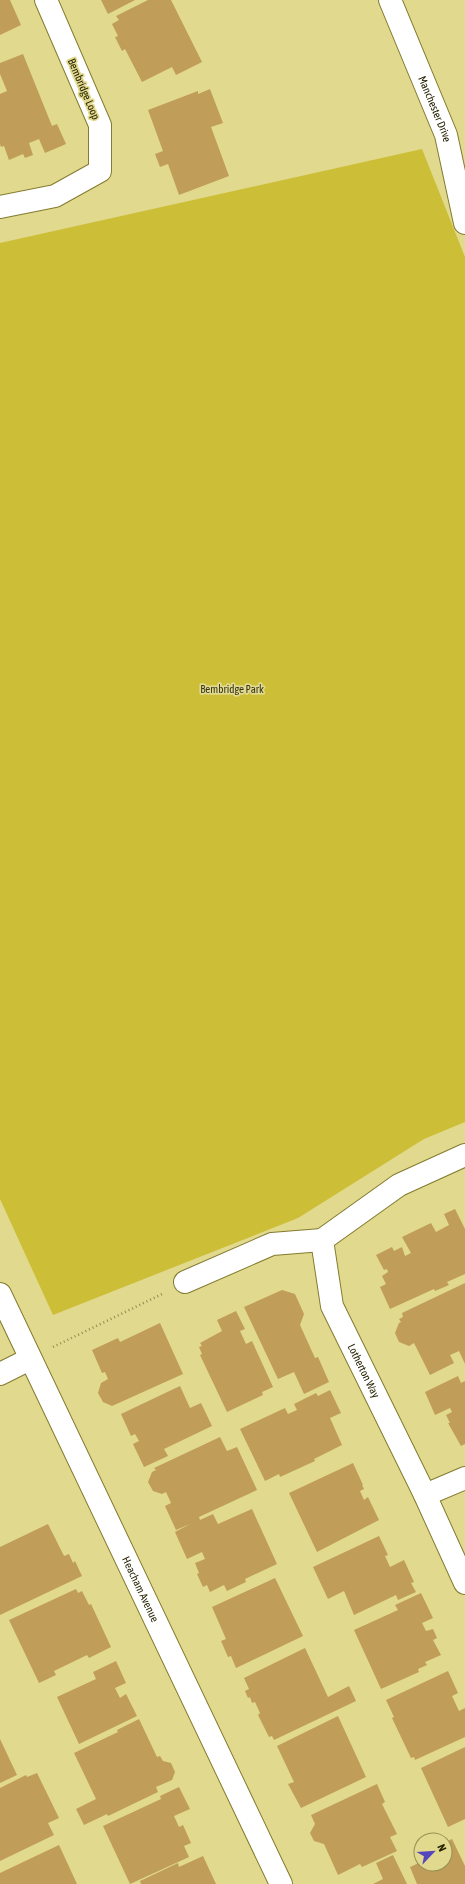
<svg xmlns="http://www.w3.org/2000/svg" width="465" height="1884" font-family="'Asap Condensed',sans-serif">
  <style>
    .green { fill: #cdbe37 }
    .building { fill: #c09d58 }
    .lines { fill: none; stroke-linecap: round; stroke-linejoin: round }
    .minor-casing { stroke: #837b2f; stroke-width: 24 }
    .path { stroke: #928b53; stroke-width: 2.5; stroke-dasharray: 1 3; stroke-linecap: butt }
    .minor { stroke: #fff; stroke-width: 22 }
    .labels { text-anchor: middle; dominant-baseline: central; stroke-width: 3.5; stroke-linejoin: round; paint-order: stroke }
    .street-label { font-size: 11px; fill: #262203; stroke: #e1d98d }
    .park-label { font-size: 11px; fill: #36331b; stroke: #e1d98d }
  </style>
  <rect width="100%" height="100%" fill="#e1d98d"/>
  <!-- green -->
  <path class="green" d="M 422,149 L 465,257 L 465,1122 L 424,1139 L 298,1218 L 53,1315 L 0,1199 L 0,243 Z"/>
  <!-- building -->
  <path class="building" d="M 0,0 L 10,0 L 21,25 L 0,35 Z
    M 101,0 L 135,0 L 108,14 Z
    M 148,0 L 171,0 L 202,62 L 176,75 L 172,67 L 142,82 L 125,49 L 122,51 L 115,37 L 118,36 L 112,24 L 119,20 L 116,16 Z
    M 23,54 L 52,126 L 57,124 L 66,144 L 45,153 L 39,139 L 29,143 L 33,155 L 25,158 L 23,154 L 9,160 L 4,146 L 1,147 L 0,144 L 0,94 L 7,91 L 0,74 L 0,63 Z
    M 210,89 L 223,123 L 211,127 L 229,176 L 179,195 L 168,164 L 160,167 L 155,154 L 163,151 L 148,110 L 198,91 L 198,94 Z
    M 455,1209 L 465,1229 L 465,1274 L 447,1282 L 449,1285 L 435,1291 L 434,1289 L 390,1309 L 380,1287 L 386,1284 L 382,1276 L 388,1272 L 387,1269 L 384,1270 L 376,1255 L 392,1247 L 394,1251 L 402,1247 L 405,1256 L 411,1253 L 402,1237 L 431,1223 L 436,1232 L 449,1225 L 444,1214 Z
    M 465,1283 L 465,1364 L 459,1351 L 450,1355 L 454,1363 L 430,1375 L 414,1343 L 409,1346 L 399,1342 L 395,1333 L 399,1323 L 401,1322 L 399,1319 L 403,1317 L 402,1313 Z
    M 282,1290 L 295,1294 L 304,1314 L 300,1325 L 315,1358 L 318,1357 L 329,1382 L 304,1394 L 294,1372 L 278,1379 L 244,1307 Z
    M 236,1311 L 245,1329 L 240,1331 L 246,1344 L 252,1341 L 273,1387 L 262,1392 L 263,1395 L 227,1412 L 200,1355 L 202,1354 L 199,1347 L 202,1346 L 200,1343 L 222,1331 L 217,1320 Z
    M 160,1323 L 183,1374 L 112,1406 L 103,1402 L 98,1393 L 101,1383 L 108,1379 L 105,1372 L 102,1373 L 92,1350 L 118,1338 L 120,1342 Z
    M 458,1376 L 461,1383 L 465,1381 L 465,1444 L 461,1446 L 448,1423 L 450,1423 L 446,1415 L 452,1412 L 450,1408 L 435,1415 L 425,1392 Z
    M 180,1386 L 190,1408 L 201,1403 L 212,1426 L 164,1449 L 168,1456 L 144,1467 L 133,1444 L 139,1441 L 135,1434 L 131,1436 L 121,1414 Z
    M 330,1390 L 341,1413 L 330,1418 L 342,1445 L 314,1459 L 315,1461 L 280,1477 L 279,1474 L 265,1481 L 240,1429 L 285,1408 L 288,1414 L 297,1410 L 294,1404 L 316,1393 L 318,1396 Z
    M 220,1437 L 227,1451 L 237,1447 L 257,1490 L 199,1517 L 200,1520 L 213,1514 L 218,1524 L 252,1509 L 277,1564 L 245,1579 L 246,1582 L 227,1591 L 224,1585 L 210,1592 L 207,1585 L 203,1587 L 197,1574 L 199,1573 L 195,1563 L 205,1559 L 202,1552 L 187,1559 L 175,1532 L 190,1524 L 176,1530 L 165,1506 L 171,1503 L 166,1492 L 162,1494 L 153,1491 L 148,1482 L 152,1472 L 156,1470 L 154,1468 Z
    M 353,1463 L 363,1485 L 362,1485 L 364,1489 L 360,1491 L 364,1500 L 368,1497 L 379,1520 L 317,1552 L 289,1493 Z
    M 48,1524 L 64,1556 L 69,1554 L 73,1563 L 75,1561 L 82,1576 L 0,1615 L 0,1547 Z
    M 379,1536 L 388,1555 L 385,1556 L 390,1567 L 404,1560 L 414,1582 L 411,1583 L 416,1592 L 398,1600 L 396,1595 L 354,1615 L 344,1591 L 328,1599 L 313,1567 Z
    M 275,1578 L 303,1636 L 236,1668 L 231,1656 L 228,1657 L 221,1641 L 226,1639 L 212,1607 Z
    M 76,1589 L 78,1593 L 82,1591 L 89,1605 L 91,1604 L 111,1647 L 89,1658 L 87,1655 L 54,1671 L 56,1675 L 39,1683 L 9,1620 Z
    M 421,1593 L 433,1618 L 422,1623 L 426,1631 L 433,1629 L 437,1638 L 433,1640 L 441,1655 L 425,1662 L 427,1665 L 418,1669 L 419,1672 L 381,1689 L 354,1630 L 398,1610 L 395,1605 Z
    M 305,1648 L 328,1697 L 349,1686 L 356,1701 L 274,1740 L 272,1736 L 269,1737 L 258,1715 L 260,1713 L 255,1702 L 252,1703 L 250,1697 L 248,1698 L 245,1691 L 249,1689 L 244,1678 Z
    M 116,1661 L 126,1683 L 115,1688 L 120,1698 L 126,1694 L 137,1716 L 79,1744 L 57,1697 L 96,1679 L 93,1672 Z
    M 448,1671 L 458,1693 L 452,1696 L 459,1711 L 465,1708 L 465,1737 L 415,1760 L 414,1757 L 411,1758 L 392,1718 L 394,1717 L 386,1700 Z
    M 338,1716 L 366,1777 L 301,1808 L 288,1784 L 294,1782 L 277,1746 Z
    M 139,1719 L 157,1757 L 160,1756 L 163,1761 L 171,1763 L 175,1772 L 172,1780 L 156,1787 L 158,1792 L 108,1816 L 107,1814 L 84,1825 L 76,1809 L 96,1799 L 74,1753 L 118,1732 L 117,1730 Z
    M 0,1739 L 17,1775 L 0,1783 Z
    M 465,1747 L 465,1819 L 448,1827 L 421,1768 Z
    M 37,1773 L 59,1818 L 48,1823 L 54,1835 L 0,1861 L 0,1788 L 26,1775 L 27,1777 Z
    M 377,1784 L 385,1802 L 382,1804 L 397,1834 L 390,1837 L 397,1851 L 362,1867 L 360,1864 L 338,1875 L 324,1844 L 314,1841 L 310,1833 L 315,1824 L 311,1815 Z
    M 179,1787 L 190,1809 L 174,1816 L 179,1827 L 183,1825 L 191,1843 L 184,1846 L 189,1857 L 130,1884 L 103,1826 L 161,1799 L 160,1796 Z
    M 452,1839 L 465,1866 L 465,1884 L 417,1884 L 410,1867 L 421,1862 L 421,1864 L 445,1864 L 445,1842 Z
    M 59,1845 L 77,1884 L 0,1884 L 0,1873 Z
    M 393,1855 L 407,1884 L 373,1884 L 383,1879 L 376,1863 Z
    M 203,1856 L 216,1884 L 141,1884 L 140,1881 L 178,1863 L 179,1867 Z"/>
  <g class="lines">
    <!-- minor casing -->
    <g class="minor-casing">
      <g id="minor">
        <path id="s1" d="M 390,0 L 446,135 L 465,223"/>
        <path d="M 0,207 L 55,196 L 100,171 L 100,125 L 46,0"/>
        <path id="s2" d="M 465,1155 L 399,1185 L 322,1240 L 332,1306 L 425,1495 L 465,1583"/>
        <path d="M 185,1282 L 272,1244 L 322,1240"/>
        <path id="s3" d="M 0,1294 L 281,1884"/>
        <path d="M 0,1374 L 30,1359"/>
        <path d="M 425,1495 L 465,1478"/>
      </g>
    </g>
    <!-- path -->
    <path class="path" d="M 53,1347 L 164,1293"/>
    <!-- minor -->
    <use href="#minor" class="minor"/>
  </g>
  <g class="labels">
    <!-- street labels -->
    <g class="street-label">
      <text transform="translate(84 89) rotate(67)">Bembridge Loop</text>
      <text stroke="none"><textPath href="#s1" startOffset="118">Manchester Drive</textPath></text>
      <text stroke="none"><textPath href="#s2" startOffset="306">Lotherton Way</textPath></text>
      <text stroke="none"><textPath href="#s3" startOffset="327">Heacham Avenue</textPath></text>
    </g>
    <!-- park labels -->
    <g class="park-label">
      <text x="232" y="689">Bembridge Park</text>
    </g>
  </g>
  <!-- north arrow -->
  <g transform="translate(433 1852) rotate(65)"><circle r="19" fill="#e1d98d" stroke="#969056"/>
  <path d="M0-3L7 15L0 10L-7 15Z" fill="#5546bd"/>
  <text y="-6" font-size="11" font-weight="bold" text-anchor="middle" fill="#262203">N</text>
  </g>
</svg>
